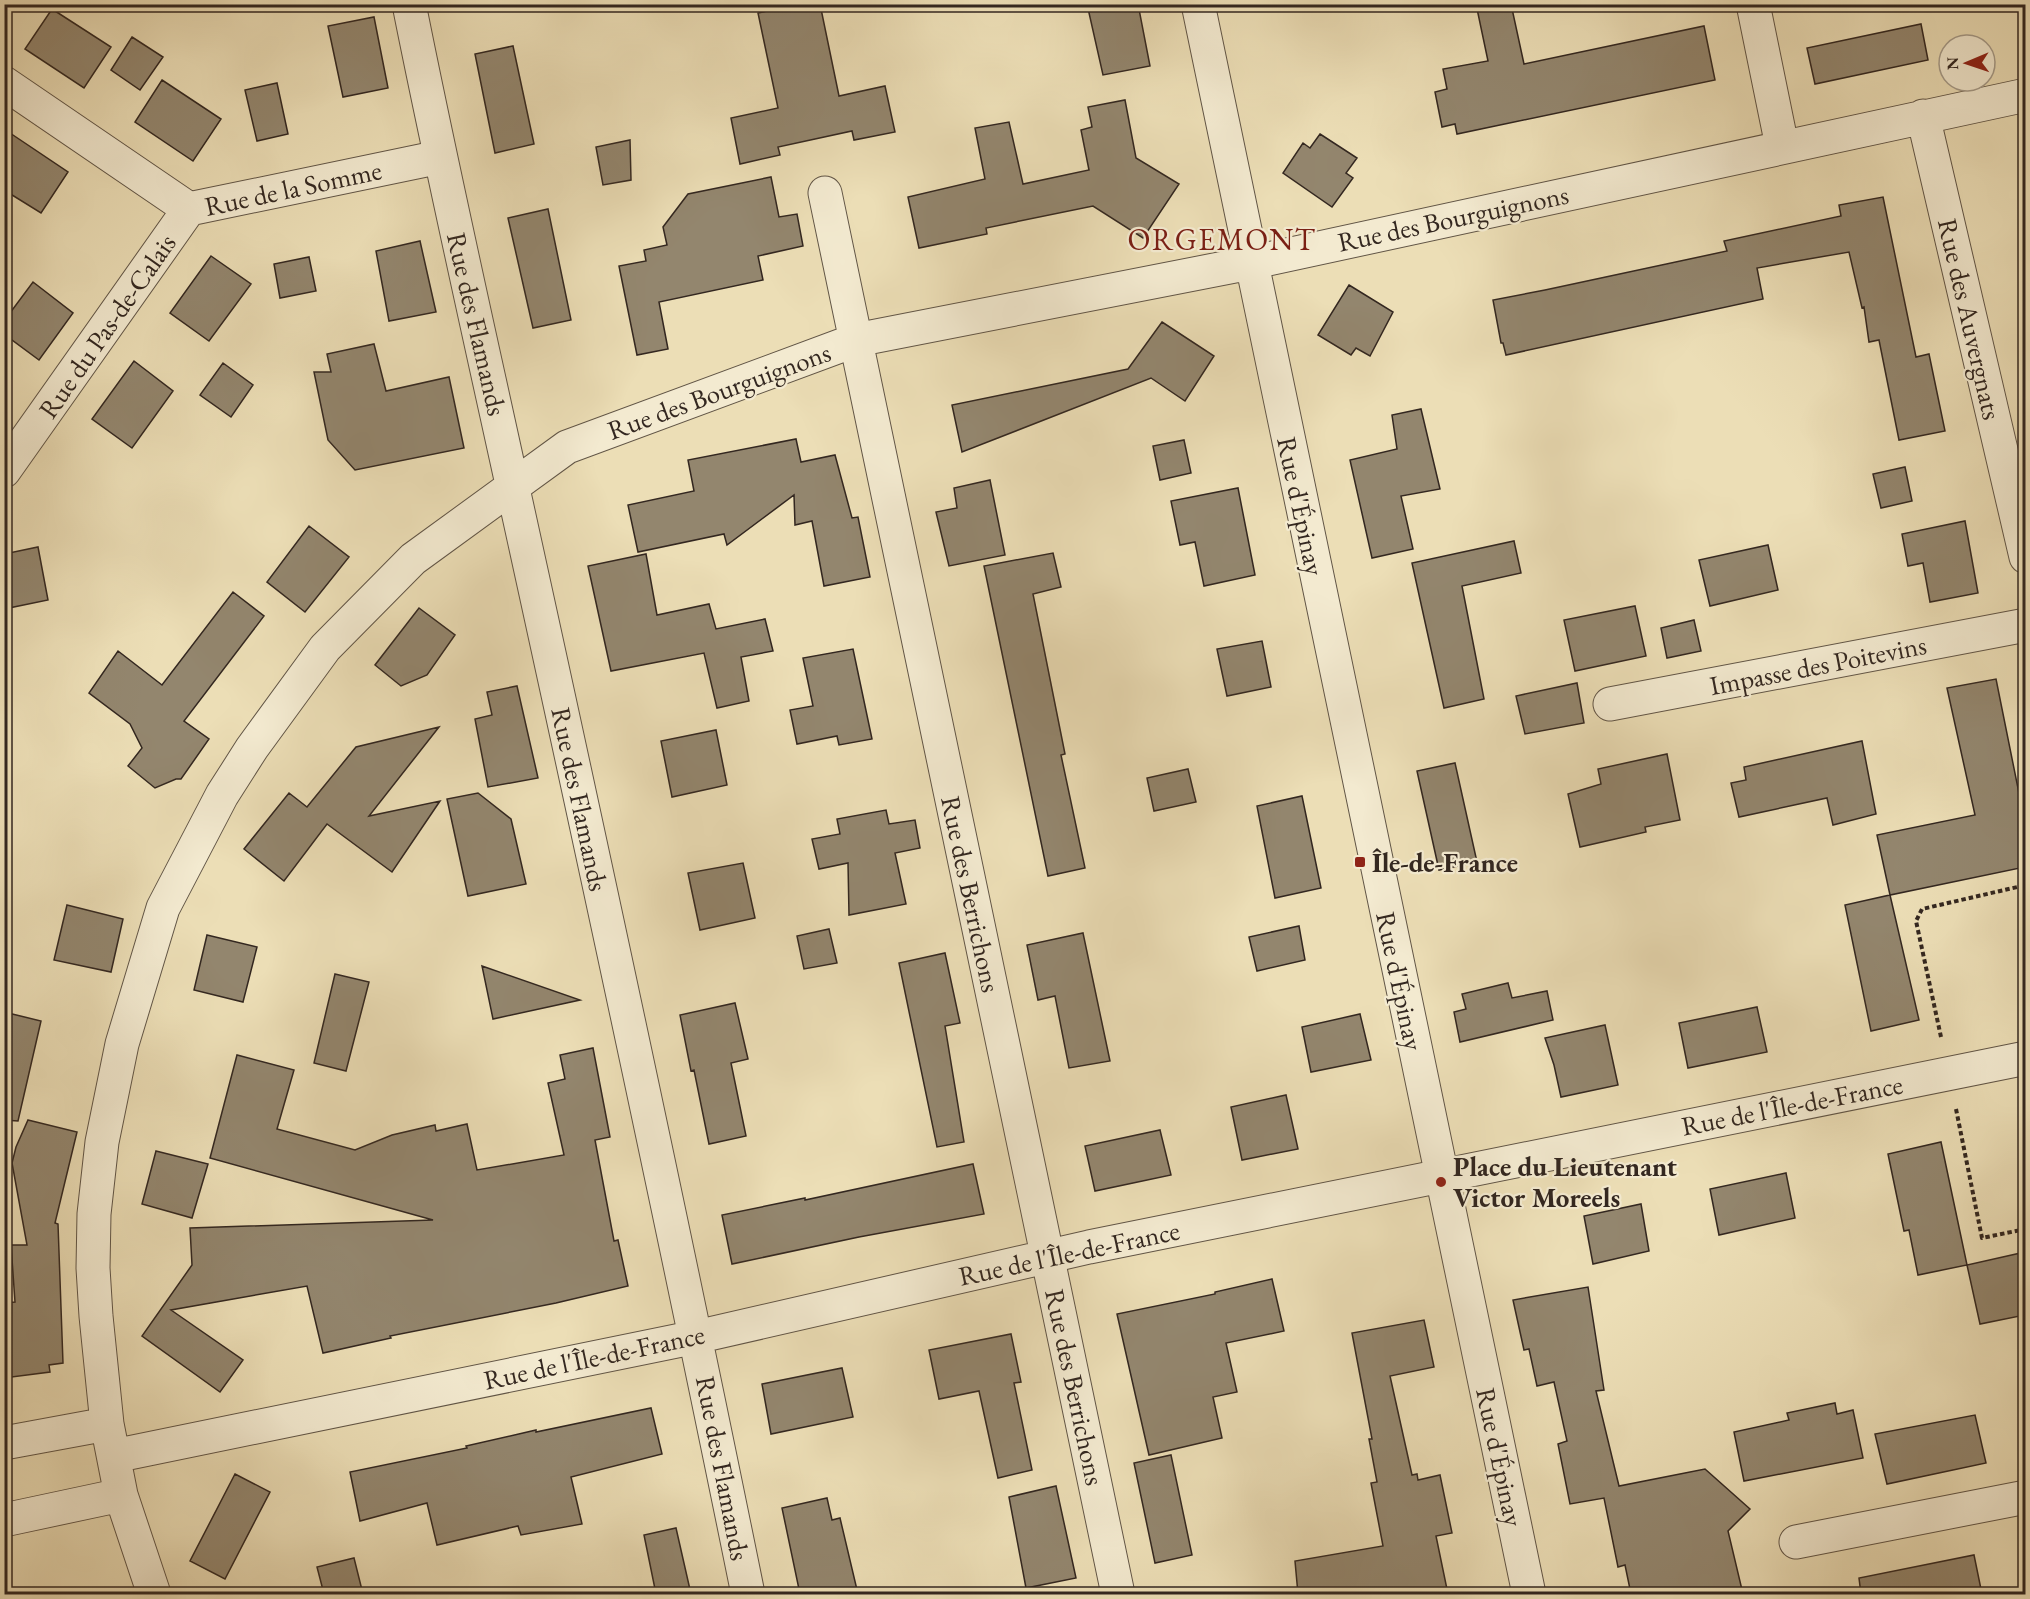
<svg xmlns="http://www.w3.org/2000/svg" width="2030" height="1599" font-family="'EB Garamond',serif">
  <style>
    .building { fill: #93866e; stroke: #332720; stroke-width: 1.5 }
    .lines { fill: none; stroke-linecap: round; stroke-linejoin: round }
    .minor-casing { stroke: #615546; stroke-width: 35 }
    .path { stroke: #332720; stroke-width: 4; stroke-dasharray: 4.5 3; stroke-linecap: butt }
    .minor { stroke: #f3ead0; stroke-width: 33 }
    .poi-dot { fill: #8f2418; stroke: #f3ead0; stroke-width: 2 }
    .labels { text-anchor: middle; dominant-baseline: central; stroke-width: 4.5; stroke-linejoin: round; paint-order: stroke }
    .street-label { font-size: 27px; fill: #332720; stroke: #f3ead0 }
    .poi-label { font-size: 27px; font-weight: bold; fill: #332720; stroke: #f3ead0; text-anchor: start }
    .quarter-label { font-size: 30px; letter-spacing: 1.5px; fill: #7a1f14; stroke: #f3ead0 }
  </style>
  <rect width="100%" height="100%" fill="#ecdeb6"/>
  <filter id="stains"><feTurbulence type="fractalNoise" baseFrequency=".00333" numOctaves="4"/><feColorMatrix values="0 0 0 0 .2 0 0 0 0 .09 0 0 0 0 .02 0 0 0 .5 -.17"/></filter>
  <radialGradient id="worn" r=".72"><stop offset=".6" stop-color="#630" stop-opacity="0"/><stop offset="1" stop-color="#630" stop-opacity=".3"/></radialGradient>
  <!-- building -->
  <path class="building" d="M 799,4 L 820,4 L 839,96 L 885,86 L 895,132 L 854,140 L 852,131 L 778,147 L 780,155 L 740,164 L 731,118 L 778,108 L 758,13 Z
    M 1087,4 L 1138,4 L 1150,66 L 1103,75 Z
    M 1476,4 L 1511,4 L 1524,64 L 1704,26 L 1715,80 L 1457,134 L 1455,124 L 1442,127 L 1435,92 L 1447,89 L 1443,69 L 1488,61 Z
    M 52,9 L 111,47 L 84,88 L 25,49 Z
    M 374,17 L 388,88 L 343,97 L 328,26 Z
    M 1921,24 L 1928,60 L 1815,84 L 1807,48 Z
    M 132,37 L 163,57 L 140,90 L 111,70 Z
    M 513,46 L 534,144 L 495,153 L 475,54 Z
    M 162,80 L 221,119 L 193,161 L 135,122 Z
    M 277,83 L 288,134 L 257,141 L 245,90 Z
    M 1125,100 L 1136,158 L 1179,184 L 1143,238 L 1093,206 L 986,228 L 987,234 L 919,248 L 908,197 L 985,179 L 975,128 L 1009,122 L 1023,184 L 1089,170 L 1081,130 L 1092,127 L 1088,107 Z
    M 4,129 L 68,172 L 41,213 L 4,190 Z
    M 1320,134 L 1357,158 L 1346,173 L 1353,178 L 1332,207 L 1283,173 L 1303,143 L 1310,148 Z
    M 630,140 L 631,180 L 603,185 L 596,147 Z
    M 771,177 L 779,217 L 797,214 L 803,246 L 758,256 L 763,280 L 659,302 L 668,349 L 637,355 L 619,266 L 646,261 L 644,250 L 667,245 L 663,227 L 688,194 Z
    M 1883,197 L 1916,357 L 1929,354 L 1945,431 L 1899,440 L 1879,340 L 1869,342 L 1864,307 L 1862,308 L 1849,252 L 1757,268 L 1763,299 L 1506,355 L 1503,343 L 1501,343 L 1493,300 L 1545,290 L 1727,251 L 1724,241 L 1841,216 L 1839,205 Z
    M 548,209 L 571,320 L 533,328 L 508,218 Z
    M 420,241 L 436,312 L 389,321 L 376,251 Z
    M 211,256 L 251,284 L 209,341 L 170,313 Z
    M 309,257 L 316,291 L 280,298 L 274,264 Z
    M 33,282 L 73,313 L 39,360 L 4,334 L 4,321 Z
    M 1349,285 L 1393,312 L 1370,356 L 1356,348 L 1351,355 L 1318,335 Z
    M 1162,322 L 1214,356 L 1185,401 L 1151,378 L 962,452 L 952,405 L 1128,369 Z
    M 374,344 L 386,391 L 449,377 L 464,448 L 355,470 L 328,440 L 314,372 L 331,372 L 327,354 Z
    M 134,361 L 173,391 L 132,448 L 92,419 Z
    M 223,363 L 253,385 L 231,417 L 200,395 Z
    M 1421,409 L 1440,489 L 1401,496 L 1413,549 L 1372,558 L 1350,460 L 1397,449 L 1392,415 Z
    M 796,439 L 801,462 L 835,455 L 852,518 L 858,517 L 870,577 L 824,586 L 812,521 L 795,525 L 794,495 L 727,545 L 724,534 L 638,552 L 628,505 L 694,491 L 688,460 Z
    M 1184,440 L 1191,473 L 1160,480 L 1153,446 Z
    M 1905,467 L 1912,501 L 1881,508 L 1873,474 Z
    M 990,480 L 1005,555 L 949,566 L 936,512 L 957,508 L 954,488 Z
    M 1238,488 L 1255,575 L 1204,586 L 1195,542 L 1180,545 L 1171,501 Z
    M 1965,521 L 1978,593 L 1930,602 L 1923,563 L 1908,566 L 1902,534 Z
    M 309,526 L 349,557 L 305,612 L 267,582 Z
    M 1514,541 L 1521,573 L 1462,586 L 1484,699 L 1444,708 L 1412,563 Z
    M 1768,545 L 1778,590 L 1710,606 L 1699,560 Z
    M 38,547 L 48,600 L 4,609 L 4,554 Z
    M 1053,553 L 1061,587 L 1033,594 L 1065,754 L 1061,755 L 1085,868 L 1048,876 L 984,566 Z
    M 646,554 L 657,615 L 709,604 L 716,629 L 765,619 L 773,651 L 741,657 L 749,701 L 717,708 L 704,653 L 611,671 L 588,566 Z
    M 233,592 L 264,616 L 184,721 L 209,739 L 181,779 L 176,779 L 155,788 L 128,766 L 142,748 L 130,724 L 89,693 L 118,651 L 162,685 Z
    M 1635,606 L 1646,656 L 1575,671 L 1564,620 Z
    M 419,608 L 455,635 L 427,675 L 401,686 L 375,665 Z
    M 1694,620 L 1701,651 L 1667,658 L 1661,628 Z
    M 1262,641 L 1271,687 L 1227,696 L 1217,649 Z
    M 853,649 L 872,739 L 839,745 L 837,736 L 797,744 L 790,710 L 813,706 L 803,658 Z
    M 1996,679 L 2025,823 L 2025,867 L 1890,895 L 1877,835 L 1975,815 L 1947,688 Z
    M 1577,683 L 1584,723 L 1525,734 L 1516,696 Z
    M 517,686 L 538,778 L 488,787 L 475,719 L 492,715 L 487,692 Z
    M 439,727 L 369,816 L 440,801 L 392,872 L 327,824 L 284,881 L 244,849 L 289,793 L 307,807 L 356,747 Z
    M 716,730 L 727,785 L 672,797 L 661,741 Z
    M 1862,741 L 1876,814 L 1833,825 L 1827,798 L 1739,817 L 1731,783 L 1746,780 L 1744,767 Z
    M 1667,754 L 1680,820 L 1645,827 L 1646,832 L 1580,847 L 1568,794 L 1601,784 L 1598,769 Z
    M 1455,763 L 1477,862 L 1439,870 L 1417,771 Z
    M 1188,769 L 1196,802 L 1154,811 L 1147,778 Z
    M 478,793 L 511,819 L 526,884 L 468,896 L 447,799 Z
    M 1302,796 L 1321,888 L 1275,898 L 1257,806 Z
    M 886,810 L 889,824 L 915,820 L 920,848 L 895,853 L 906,904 L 849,915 L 848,863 L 819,869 L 812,839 L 840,834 L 837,819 Z
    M 743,863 L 755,918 L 700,930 L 688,873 Z
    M 1890,895 L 1919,1020 L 1871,1031 L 1845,905 Z
    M 67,905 L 123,919 L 111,972 L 54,960 Z
    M 1299,926 L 1305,960 L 1257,971 L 1249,937 Z
    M 829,929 L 837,963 L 804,969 L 797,936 Z
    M 1083,933 L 1110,1061 L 1069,1068 L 1055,996 L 1038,1000 L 1027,945 Z
    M 207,935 L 257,947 L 243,1002 L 194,990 Z
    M 945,953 L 960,1023 L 945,1026 L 964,1142 L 937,1147 L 899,963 Z
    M 482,966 L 580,1000 L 493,1019 Z
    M 335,974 L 369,982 L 346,1071 L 314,1063 Z
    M 1508,983 L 1512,998 L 1547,991 L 1553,1020 L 1460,1042 L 1454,1012 L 1466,1009 L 1462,994 Z
    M 735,1003 L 748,1059 L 731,1063 L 746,1136 L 709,1144 L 694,1070 L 691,1071 L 680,1015 Z
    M 1757,1007 L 1767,1052 L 1688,1068 L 1679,1023 Z
    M 4,1012 L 41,1021 L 18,1121 L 4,1120 Z
    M 1360,1014 L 1371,1060 L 1311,1072 L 1302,1027 Z
    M 1605,1025 L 1618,1085 L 1561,1097 L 1554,1065 L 1545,1038 Z
    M 593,1048 L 610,1137 L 595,1140 L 614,1241 L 618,1240 L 628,1286 L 556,1303 L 390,1336 L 391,1338 L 323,1353 L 307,1286 L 171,1310 L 243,1360 L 220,1392 L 142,1336 L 192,1265 L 190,1228 L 433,1220 L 210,1158 L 237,1055 L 294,1070 L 277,1129 L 355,1150 L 392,1135 L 435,1125 L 436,1131 L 467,1124 L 477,1170 L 564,1155 L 548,1083 L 565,1079 L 560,1055 Z
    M 1286,1095 L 1298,1149 L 1242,1160 L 1231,1107 Z
    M 28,1120 L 77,1132 L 55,1223 L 58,1224 L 63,1363 L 49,1365 L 50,1372 L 4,1378 L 4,1303 L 15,1302 L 11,1245 L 27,1245 L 12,1163 L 16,1147 Z
    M 1160,1130 L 1171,1175 L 1095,1191 L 1085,1146 Z
    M 1941,1142 L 1967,1265 L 1918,1275 L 1909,1230 L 1904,1231 L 1888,1154 Z
    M 156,1151 L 208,1164 L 192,1218 L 142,1204 Z
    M 973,1164 L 984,1214 L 859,1237 L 732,1264 L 722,1215 L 805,1198 L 805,1200 Z
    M 1786,1173 L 1795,1218 L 1719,1235 L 1710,1189 Z
    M 1641,1204 L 1649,1251 L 1593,1264 L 1584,1216 Z
    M 2025,1252 L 2025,1315 L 1980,1324 L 1967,1265 Z
    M 1272,1279 L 1284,1331 L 1226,1343 L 1237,1392 L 1213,1397 L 1222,1438 L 1149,1455 L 1117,1314 L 1215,1294 L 1215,1292 Z
    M 1588,1287 L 1604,1390 L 1596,1391 L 1619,1486 L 1705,1469 L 1750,1509 L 1728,1531 L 1743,1594 L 1631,1594 L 1625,1565 L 1618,1567 L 1604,1498 L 1570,1504 L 1558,1444 L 1567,1441 L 1554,1382 L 1537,1386 L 1529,1349 L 1524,1350 L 1513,1300 Z
    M 1424,1320 L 1434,1367 L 1390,1376 L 1412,1475 L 1417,1474 L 1418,1480 L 1440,1475 L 1452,1533 L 1436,1536 L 1448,1594 L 1298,1594 L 1295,1561 L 1383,1546 L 1371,1483 L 1377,1482 L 1369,1439 L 1372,1439 L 1352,1333 Z
    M 1011,1334 L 1021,1382 L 1014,1383 L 1032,1470 L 998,1478 L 979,1391 L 939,1399 L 929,1350 Z
    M 842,1368 L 853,1417 L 771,1434 L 762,1384 Z
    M 1835,1403 L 1837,1414 L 1853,1410 L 1863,1458 L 1744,1481 L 1734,1432 L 1789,1420 L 1787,1413 Z
    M 651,1408 L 662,1454 L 571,1477 L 582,1524 L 521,1535 L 518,1526 L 437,1545 L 427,1503 L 360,1521 L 350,1472 L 467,1448 L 466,1446 L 536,1430 L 536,1432 Z
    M 1975,1415 L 1986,1463 L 1887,1484 L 1875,1434 Z
    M 1171,1455 L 1192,1555 L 1155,1563 L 1134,1463 Z
    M 235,1474 L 270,1492 L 225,1579 L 190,1561 Z
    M 1056,1486 L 1076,1578 L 1026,1588 L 1009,1497 Z
    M 827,1498 L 832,1520 L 840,1518 L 858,1594 L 800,1594 L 782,1508 Z
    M 676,1528 L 691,1594 L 656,1594 L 644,1535 Z
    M 1974,1555 L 1982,1594 L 1861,1594 L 1859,1578 Z
    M 354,1558 L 363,1594 L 324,1594 L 317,1567 Z"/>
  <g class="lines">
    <!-- minor casing -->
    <g class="minor-casing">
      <path id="minor" d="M 409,4 C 441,165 477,324 512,484 C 593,853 673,1224 748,1594
        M 1198,4 L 1529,1594
        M 1753,4 L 1782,146
        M 4,83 L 189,209 L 440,157
        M 1923,116 L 2026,557
        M 825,193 L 1118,1594
        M 4,471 L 189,209
        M 1610,704 L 2026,625
        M 4,1443 L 107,1424
        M 114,1456 L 696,1337 L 1089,1247 L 2026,1058
        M 4,1520 L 121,1495
        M 1796,1542 L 2026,1497
        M 154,1594 L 121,1495 L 107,1424 L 96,1316 L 93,1268 L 94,1214 L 102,1142 L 122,1044 L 163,908 L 222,795 L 252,748 L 325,648 L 413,559 L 567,447 L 856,340 L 1250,263 L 2026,95"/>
    </g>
    <!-- path -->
    <path class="path" d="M 1941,1037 L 1916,921 L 1922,909 L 2026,885
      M 1956,1109 L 1982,1238 L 2026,1229"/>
    <!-- minor -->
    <use href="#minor" class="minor"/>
  </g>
  <!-- markers -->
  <g class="poi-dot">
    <rect x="1354" y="856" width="12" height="12" rx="3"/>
    <circle cx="1441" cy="1182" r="6"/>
  </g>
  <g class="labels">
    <!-- street labels -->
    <g class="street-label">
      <text transform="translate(293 188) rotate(-12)">Rue de la Somme</text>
      <text transform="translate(1453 218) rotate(-12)">Rue des Bourguignons</text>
      <text transform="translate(1970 319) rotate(77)">Rue des Auvergnats</text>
      <text transform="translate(477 324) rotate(77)">Rue des Flamands</text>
      <text transform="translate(107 326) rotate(-55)">Rue du Pas-de-Calais</text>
      <text transform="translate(719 391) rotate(-20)">Rue des Bourguignons</text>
      <text transform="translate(1301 506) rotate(78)">Rue d'Épinay</text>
      <text transform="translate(1818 665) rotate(-11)">Impasse des Poitevins</text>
      <text transform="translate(580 799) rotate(78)">Rue des Flamands</text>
      <text transform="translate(971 894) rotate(78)">Rue des Berrichons</text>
      <text transform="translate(1400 981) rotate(78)">Rue d'Épinay</text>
      <text transform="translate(1792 1105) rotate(-11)">Rue de l'Île-de-France</text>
      <text transform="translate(1069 1253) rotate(-12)">Rue de l'Île-de-France</text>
      <text transform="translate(594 1357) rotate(-12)">Rue de l'Île-de-France</text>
      <text transform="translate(1075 1387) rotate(78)">Rue des Berrichons</text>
      <text transform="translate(1500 1457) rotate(78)">Rue d'Épinay</text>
      <text transform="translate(723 1468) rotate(79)">Rue des Flamands</text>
    </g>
    <!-- poi labels -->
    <g class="poi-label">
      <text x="1372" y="862">Île-de-France</text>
      <text x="1453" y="1166">Place du Lieutenant<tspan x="1453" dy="31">Victor Moreels</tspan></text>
    </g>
    <!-- quarter labels -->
    <g class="quarter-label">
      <text x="1222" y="239">ORGEMONT</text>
    </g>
  </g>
  <!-- margin -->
  <rect width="2030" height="1599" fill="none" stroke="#ecdeb6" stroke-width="24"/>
  <rect x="6" y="6" width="2018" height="1587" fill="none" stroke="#332720" stroke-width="3"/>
  <rect x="12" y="12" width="2006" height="1575" fill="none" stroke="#332720" stroke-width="1.5"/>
  <!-- north arrow -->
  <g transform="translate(1967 63) rotate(268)"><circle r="28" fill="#f3ead0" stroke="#a69c8a" stroke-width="1.5"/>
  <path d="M0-4.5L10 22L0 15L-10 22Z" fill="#8f2418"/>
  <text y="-9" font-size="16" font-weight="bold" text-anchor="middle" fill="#332720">N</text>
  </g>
  <rect width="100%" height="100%" filter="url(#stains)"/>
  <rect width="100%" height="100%" fill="url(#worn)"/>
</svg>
